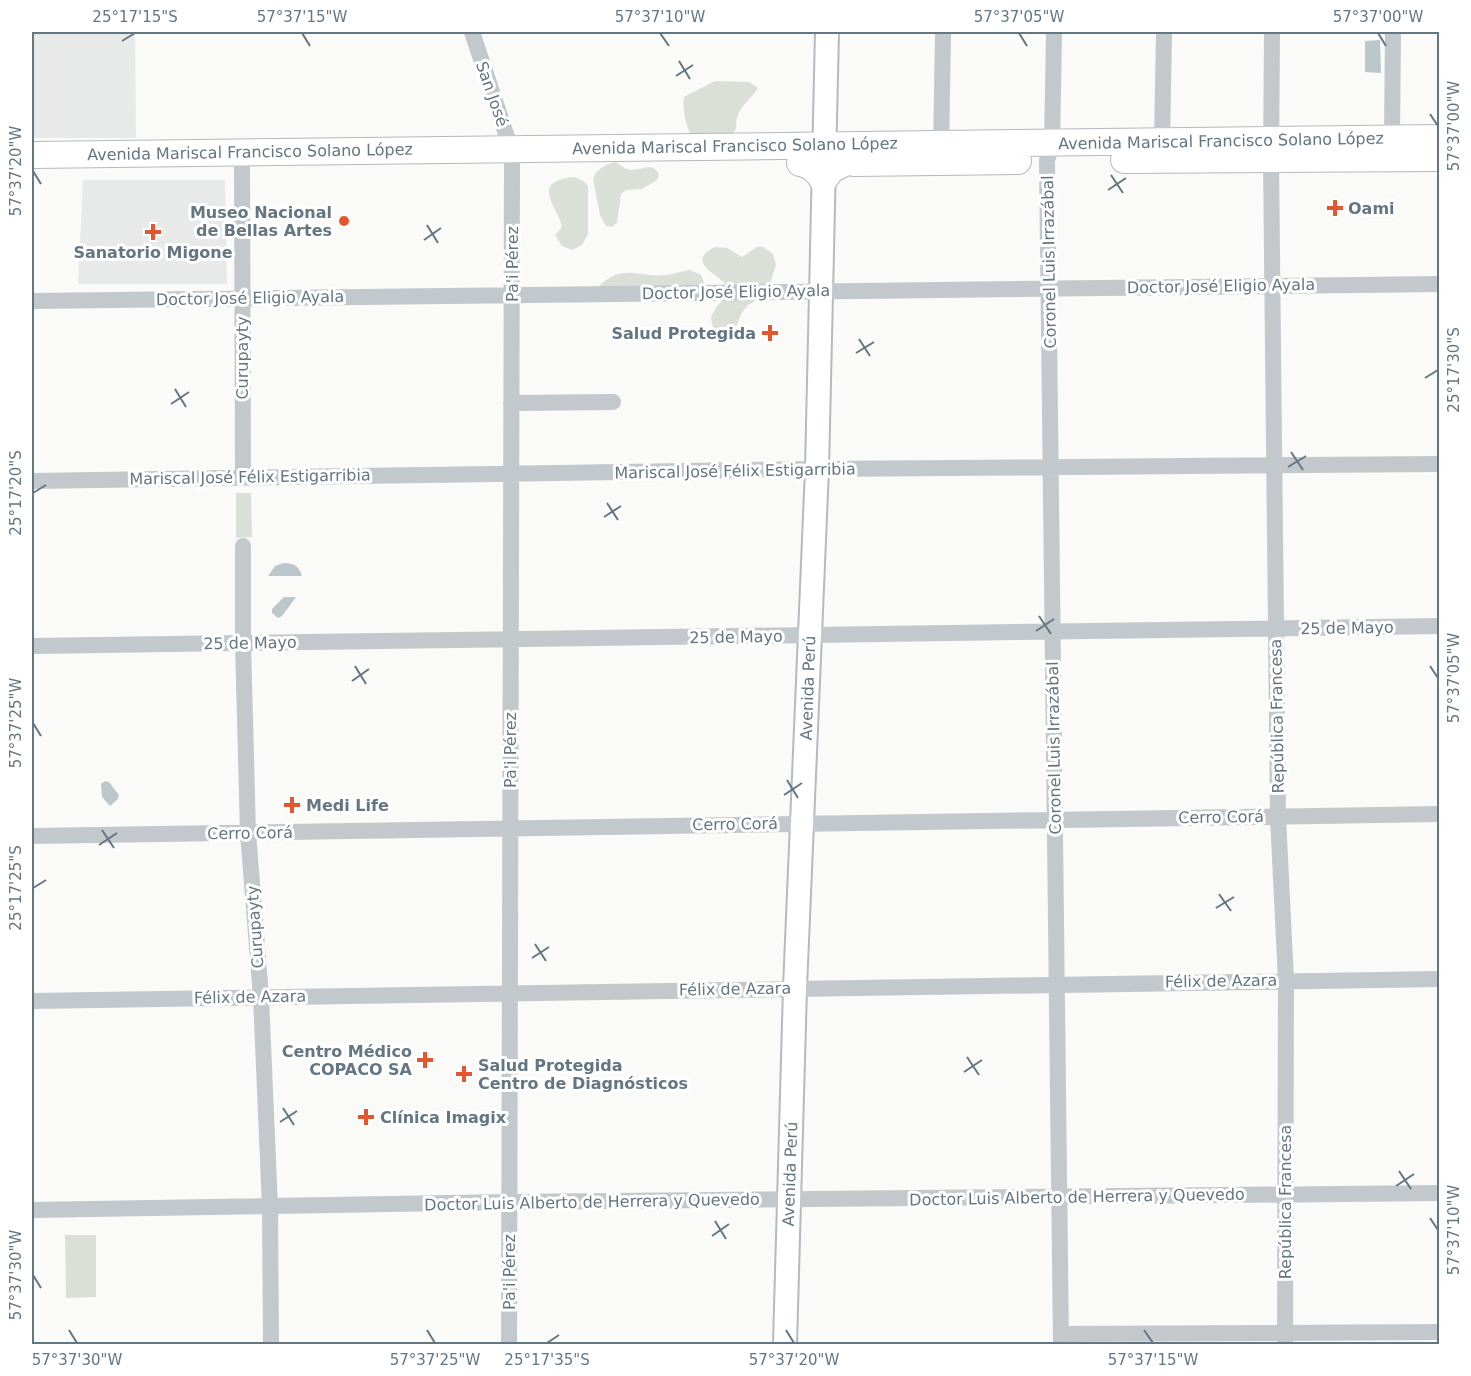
<svg xmlns="http://www.w3.org/2000/svg" width="1471" height="1376" font-family="'DejaVu Sans',sans-serif">
  <style>
    .built { fill: #e8e9e9 }
    .green { fill: #dadfd7 }
    .water { fill: #bbc7cb }
    .lines { fill: none; stroke-linecap: round; stroke-linejoin: round }
    .major-casing { stroke: #b5babe; stroke-width: 26 }
    .highway-casing { stroke: #b4b9bd; stroke-width: 28 }
    .minor { stroke: #c3c8cc; stroke-width: 16 }
    .major { stroke: #fff; stroke-width: 22 }
    .highway { stroke: #fff; stroke-width: 26 }
    .ticks { fill: none; stroke: #657683; stroke-width: 2 }
    .poi-dot { fill: #e4572e; stroke: #fff; stroke-width: 2 }
    .labels { text-anchor: middle; dominant-baseline: central; stroke-width: 6; stroke-linejoin: round; paint-order: stroke }
    .street-label { font-size: 16px; fill: #657683; stroke: #fff }
    .poi-label { font-size: 16px; font-weight: bold; fill: #657683; stroke: #fff; text-anchor: start }
    .neatline { fill: none; stroke: #657683; stroke-width: 2 }
    .ticks-label { font-size: 15px; text-anchor: middle; fill: #657683 }
  </style>
  <rect width="100%" height="100%" fill="#fafaf8"/>
  <!-- built -->
  <path class="built" d="M 32,32 L 135,32 L 136,138 L 32,138 Z
    M 83,180 L 225,180 L 227,284 L 78,284 Z"/>
  <!-- green -->
  <path class="green" d="M 715,81 L 749,82 L 758,88 C 747,105 736,106 736,129 L 728,138 L 695,142 C 687,130 682,112 684,97 Z
    M 616,162 C 620,165 625,169 630,170 C 641,171 651,161 659,174 L 657,180 L 642,189 L 626,190 L 621,194 L 617,223 L 612,227 L 606,226 L 600,215 L 593,179 C 596,169 606,164 616,162 Z
    M 575,177 L 585,182 L 588,187 L 588,234 L 582,245 L 572,250 L 562,246 L 555,235 L 562,227 C 557,205 529,181 575,177 Z
    M 715,247 L 727,248 L 742,257 L 757,247 L 763,247 L 773,254 L 776,265 L 767,293 L 748,305 L 741,314 L 737,325 L 733,329 L 723,334 L 717,333 L 713,329 L 711,317 L 717,306 L 726,297 L 727,286 C 719,274 684,262 715,247 Z
    M 690,270 L 701,275 L 705,285 L 684,289 L 676,283 L 673,288 L 602,291 L 600,285 C 624,263 639,278 666,275 C 674,274 682,271 690,270 Z
    M 236,493 L 251,493 L 252,537 L 236,538 Z
    M 65,1235 L 96,1235 L 96,1297 L 66,1298 Z"/>
  <!-- water -->
  <path class="water" d="M 1380,40 L 1381,73 L 1365,72 L 1365,41 Z
    M 284,563 C 294,563 299,566 302,576 L 268,576 L 275,566 Z
    M 284,597 L 296,597 L 282,616 L 278,618 L 272,613 L 272,609 Z
    M 105,781 L 109,782 L 119,795 L 117,800 L 110,806 L 102,797 L 101,784 Z"/>
  <g class="lines">
    <!-- major casing -->
    <g class="major-casing">
      <path id="major" d="M 785,1344 L 795,988 L 817,469 L 827,32"/>
    </g>
    <!-- highway casing -->
    <g class="highway-casing">
      <path id="highway" d="M 32,155 L 1440,138
        M 1124,160 L 1440,158
        M 800,163 C 811,165 818,171 823,181 L 832,169 L 845,163
        M 854,163 L 1018,161"/>
    </g>
    <!-- minor -->
    <path class="minor" d="M 472,32 L 511,149 L 512,165 L 509,1344
      M 1054,32 L 1052,144 L 1047,161 L 1061,1344
      M 1272,32 L 1271,159 L 1278,817 L 1286,980 L 1285,1344
      M 1392,139 L 1393,32
      M 1162,142 L 1164,32
      M 941,152 L 943,32
      M 242,167 L 243,477
      M 32,301 L 1440,284
      M 511,403 L 613,402
      M 32,481 L 817,469 L 1440,464
      M 243,546 L 243,643 L 248,833 L 261,997 L 270,1207 L 271,1344
      M 32,646 L 1440,626
      M 32,836 C 501,829 970,821 1440,814
      M 32,1001 L 1440,979
      M 32,1210 L 509,1202 L 1440,1193
      M 1061,1334 L 1440,1332"/>
    <!-- major -->
    <use href="#major" class="major"/>
    <!-- highway -->
    <use href="#highway" class="highway"/>
  </g>
  <!-- ticks -->
  <path class="ticks" d="M 302,33 L 310,46M 660,33 L 669,46M 1019,33 L 1027,46M 1378,33 L 1386,46M 122,41 L 135,33M 679,61 L 690,79M 676,76 L 693,65M 1430,114 L 1438,126M 33,171 L 41,184M 1111,175 L 1123,193M 1108,190 L 1126,178M 427,225 L 438,243M 424,240 L 441,228M 859,339 L 870,356M 856,353 L 874,342M 1425,378 L 1438,370M 175,389 L 186,407M 171,404 L 189,392M 1291,452 L 1303,470M 1288,467 L 1306,456M 33,493 L 46,485M 607,503 L 618,520M 604,517 L 621,506M 1039,616 L 1051,634M 1036,631 L 1054,619M 355,666 L 366,684M 1430,666 L 1438,678M 352,681 L 369,669M 33,723 L 41,736M 787,780 L 798,798M 784,795 L 802,783M 102,830 L 114,848M 99,845 L 117,833M 33,888 L 46,880M 1219,894 L 1231,911M 1216,908 L 1234,897M 535,944 L 546,961M 532,958 L 549,947M 967,1057 L 979,1075M 964,1072 L 982,1060M 283,1108 L 294,1125M 280,1122 L 297,1111M 1399,1171 L 1411,1189M 1396,1186 L 1414,1174M 1430,1218 L 1438,1230M 715,1221 L 726,1239M 712,1236 L 729,1224M 33,1275 L 41,1288M 69,1330 L 77,1343M 427,1330 L 435,1343M 786,1330 L 794,1343M 1144,1330 L 1153,1343M 547,1343 L 559,1335"/>
  <!-- markers -->
  <g class="poi-dot">
    <path d="M1332 199h6v6h6v6h-6v6h-6v-6h-6v-6h6z"/>
    <circle cx="344" cy="221" r="6"/>
    <path d="M150 223h6v6h6v6h-6v6h-6v-6h-6v-6h6z"/>
    <path d="M767 324h6v6h6v6h-6v6h-6v-6h-6v-6h6z"/>
    <path d="M289 796h6v6h6v6h-6v6h-6v-6h-6v-6h6z"/>
    <path d="M422 1051h6v6h6v6h-6v6h-6v-6h-6v-6h6z"/>
    <path d="M461 1065h6v6h6v6h-6v6h-6v-6h-6v-6h6z"/>
    <path d="M363 1108h6v6h6v6h-6v6h-6v-6h-6v-6h6z"/>
  </g>
  <g class="labels">
    <!-- street labels -->
    <g class="street-label">
      <text transform="translate(492 94) rotate(71)">San José</text>
      <text transform="translate(1221 141) rotate(-1)">Avenida Mariscal Francisco Solano López</text>
      <text transform="translate(735 146) rotate(-1)">Avenida Mariscal Francisco Solano López</text>
      <text transform="translate(250 152) rotate(-1)">Avenida Mariscal Francisco Solano López</text>
      <text transform="translate(1049 262) rotate(-91)">Coronel Luis Irrazábal</text>
      <text transform="translate(512 264) rotate(-90)">Pa'i Pérez</text>
      <text transform="translate(1221 286) rotate(-1)">Doctor José Eligio Ayala</text>
      <text transform="translate(736 292) rotate(-1)">Doctor José Eligio Ayala</text>
      <text transform="translate(250 298) rotate(-1)">Doctor José Eligio Ayala</text>
      <text transform="translate(242 358) rotate(-90)">Curupayty</text>
      <text transform="translate(735 471) rotate(-1)">Mariscal José Félix Estigarribia</text>
      <text transform="translate(250 477) rotate(-1)">Mariscal José Félix Estigarribia</text>
      <text transform="translate(1347 628) rotate(-1)">25 de Mayo</text>
      <text transform="translate(736 637) rotate(-1)">25 de Mayo</text>
      <text transform="translate(250 643) rotate(-1)">25 de Mayo</text>
      <text transform="translate(808 688) rotate(-88)">Avenida Perú</text>
      <text transform="translate(1277 716) rotate(-91)">República Francesa</text>
      <text transform="translate(1054 748) rotate(-91)">Coronel Luis Irrazábal</text>
      <text transform="translate(510 750) rotate(-90)">Pa'i Pérez</text>
      <text transform="translate(1221 817) rotate(-1)">Cerro Corá</text>
      <text transform="translate(735 824) rotate(-1)">Cerro Corá</text>
      <text transform="translate(250 833) rotate(-1)">Cerro Corá</text>
      <text transform="translate(255 927) rotate(-94)">Curupayty</text>
      <text transform="translate(1221 981) rotate(-1)">Félix de Azara</text>
      <text transform="translate(735 989) rotate(-1)">Félix de Azara</text>
      <text transform="translate(250 997) rotate(-1)">Félix de Azara</text>
      <text transform="translate(790 1174) rotate(-88)">Avenida Perú</text>
      <text transform="translate(1077 1197) rotate(-1)">Doctor Luis Alberto de Herrera y Quevedo</text>
      <text transform="translate(592 1202) rotate(-1)">Doctor Luis Alberto de Herrera y Quevedo</text>
      <text transform="translate(1285 1202) rotate(-90)">República Francesa</text>
      <text transform="translate(509 1272) rotate(-90)">Pa'i Pérez</text>
    </g>
    <!-- poi labels -->
    <g class="poi-label">
      <text x="1348" y="208">Oami</text>
      <text x="332" y="212" text-anchor="end">Museo Nacional<tspan x="332" dy="18">de Bellas Artes</tspan></text>
      <text x="153" y="252" text-anchor="middle">Sanatorio Migone</text>
      <text x="756" y="333" text-anchor="end">Salud Protegida</text>
      <text x="306" y="805">Medi Life</text>
      <text x="412" y="1051" text-anchor="end">Centro Médico<tspan x="412" dy="18">COPACO SA</tspan></text>
      <text x="478" y="1065">Salud Protegida<tspan x="478" dy="18">Centro de Diagnósticos</tspan></text>
      <text x="380" y="1117">Clínica Imagix</text>
    </g>
  </g>
  <!-- border -->
  <rect width="1471" height="1376" fill="none" stroke="#ffffff" stroke-width="66"/>
  <rect x="33" y="33" width="1405" height="1310" class="neatline"/>
  <g class="ticks-label">
    <text x="135" y="22">25°17'15"S</text>
    <text x="302" y="22">57°37'15"W</text>
    <text x="660" y="22">57°37'10"W</text>
    <text x="1019" y="22">57°37'05"W</text>
    <text x="1378" y="22">57°37'00"W</text>
    <text transform="translate(1454 126) rotate(-90)" y="5">57°37'00"W</text>
    <text transform="translate(16 171) rotate(-90)" y="5">57°37'20"W</text>
    <text transform="translate(1454 370) rotate(-90)" y="5">25°17'30"S</text>
    <text transform="translate(16 493) rotate(-90)" y="5">25°17'20"S</text>
    <text transform="translate(1454 678) rotate(-90)" y="5">57°37'05"W</text>
    <text transform="translate(16 723) rotate(-90)" y="5">57°37'25"W</text>
    <text transform="translate(16 888) rotate(-90)" y="5">25°17'25"S</text>
    <text transform="translate(1454 1230) rotate(-90)" y="5">57°37'10"W</text>
    <text transform="translate(16 1275) rotate(-90)" y="5">57°37'30"W</text>
    <text x="77" y="1365">57°37'30"W</text>
    <text x="435" y="1365">57°37'25"W</text>
    <text x="547" y="1365">25°17'35"S</text>
    <text x="794" y="1365">57°37'20"W</text>
    <text x="1153" y="1365">57°37'15"W</text>
  </g>
</svg>
